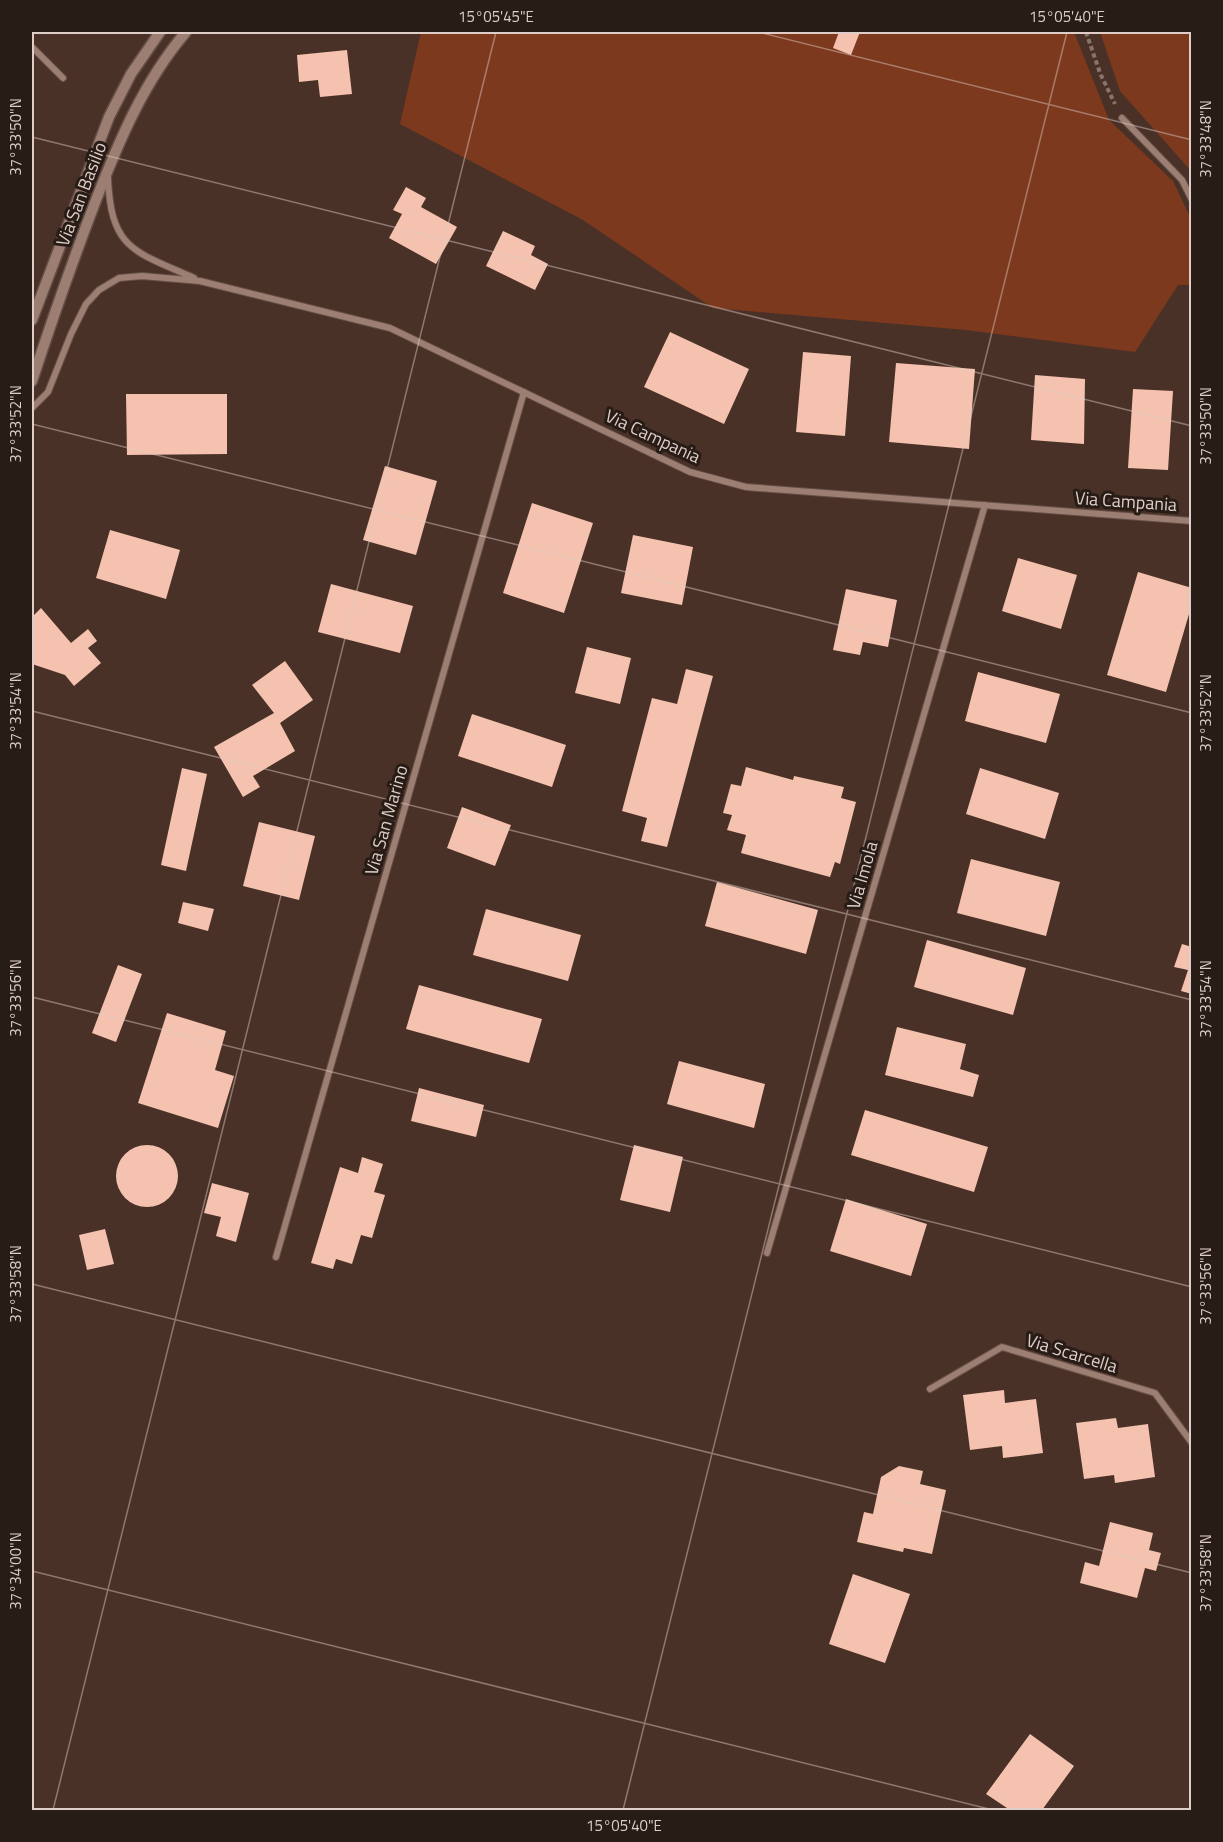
<svg xmlns="http://www.w3.org/2000/svg" width="1223" height="1842" font-family="'Titillium Web',sans-serif">
  <style>
    .green { fill: #7c391d }
    .building { fill: #f5c2af }
    .lines { fill: none; stroke-linecap: round; stroke-linejoin: round }
    .minor-casing { stroke: #644f46; stroke-width: 8 }
    .tertiary-casing { stroke: #644f46; stroke-width: 13 }
    .path { stroke: #89746b; stroke-width: 4; stroke-dasharray: 4.5 3; stroke-linecap: butt }
    .minor { stroke: #9d7e73; stroke-width: 6 }
    .tertiary { stroke: #9d7e73; stroke-width: 10 }
    .ticks { fill: none; stroke: #dfcec8; stroke-width: 1.5; stroke-opacity: 0.45 }
    .labels { text-anchor: middle; dominant-baseline: central; stroke-width: 6; stroke-linejoin: round; paint-order: stroke }
    .street-label { font-size: 18px; fill: #dfcec8; stroke: #281c17 }
    .neatline { fill: none; stroke: #dfcec8; stroke-width: 2 }
    .ticks-label { font-size: 15px; text-anchor: middle; fill: #dfcec8 }
  </style>
  <rect width="100%" height="100%" fill="#4a3127"/>
  <!-- green -->
  <path class="green" d="M 421,32 L 1074,32 L 1109,120 L 1173,181 L 1191,219 L 1191,285 L 1178,285 L 1135,352 L 966,330 L 713,308 L 583,220 L 400,124 Z
    M 1100,32 L 1191,32 L 1191,171 L 1120,91 Z"/>
  <!-- building -->
  <path class="building" d="M 839,32 L 860,32 L 851,55 L 833,48 Z
    M 347,50 L 352,94 L 320,97 L 318,80 L 299,82 L 297,55 Z
    M 406,187 L 426,198 L 421,207 L 457,227 L 436,264 L 389,238 L 402,214 L 393,210 Z
    M 503,231 L 535,246 L 531,255 L 548,264 L 535,290 L 486,266 Z
    M 670,332 L 749,369 L 724,424 L 644,387 Z
    M 803,352 L 851,356 L 845,436 L 796,432 Z
    M 896,363 L 975,369 L 969,449 L 889,442 Z
    M 1035,375 L 1085,379 L 1084,444 L 1031,440 Z
    M 1133,389 L 1173,391 L 1168,470 L 1128,468 Z
    M 126,394 L 227,394 L 227,454 L 127,455 Z
    M 385,466 L 437,481 L 416,555 L 363,540 Z
    M 532,503 L 593,523 L 564,613 L 503,593 Z
    M 110,530 L 180,550 L 166,599 L 96,578 Z
    M 633,535 L 693,547 L 682,605 L 621,593 Z
    M 1018,558 L 1077,575 L 1061,629 L 1002,611 Z
    M 1138,572 L 1192,588 L 1192,604 L 1166,692 L 1107,675 Z
    M 331,584 L 413,606 L 400,653 L 318,632 Z
    M 846,589 L 897,600 L 888,647 L 863,642 L 860,655 L 833,650 Z
    M 41,608 L 71,643 L 88,629 L 97,641 L 88,648 L 101,663 L 74,686 L 65,675 L 32,664 L 32,617 Z
    M 587,647 L 631,658 L 620,704 L 575,693 Z
    M 285,661 L 313,700 L 280,723 L 295,751 L 253,776 L 260,787 L 243,797 L 214,747 L 274,713 L 252,685 Z
    M 686,669 L 713,676 L 667,847 L 641,841 L 647,818 L 622,811 L 652,698 L 677,704 Z
    M 978,672 L 1060,694 L 1046,743 L 965,721 Z
    M 472,714 L 566,745 L 552,787 L 458,756 Z
    M 746,767 L 793,780 L 794,776 L 844,787 L 841,798 L 856,802 L 840,864 L 835,862 L 830,877 L 741,853 L 746,835 L 727,830 L 732,815 L 723,813 L 731,784 L 741,786 Z
    M 182,768 L 207,774 L 186,871 L 161,865 Z
    M 980,768 L 1059,793 L 1045,839 L 966,814 Z
    M 462,807 L 511,825 L 495,866 L 447,848 Z
    M 259,822 L 315,836 L 299,900 L 243,886 Z
    M 971,859 L 1060,882 L 1046,936 L 957,913 Z
    M 717,882 L 818,910 L 806,954 L 705,926 Z
    M 183,902 L 214,909 L 208,931 L 178,923 Z
    M 486,909 L 581,935 L 568,981 L 473,955 Z
    M 927,940 L 1026,968 L 1013,1015 L 914,987 Z
    M 1182,944 L 1192,947 L 1192,994 L 1181,991 L 1188,970 L 1174,967 Z
    M 118,965 L 142,974 L 116,1042 L 92,1033 Z
    M 419,985 L 542,1019 L 529,1063 L 406,1029 Z
    M 167,1013 L 226,1031 L 215,1070 L 234,1076 L 218,1128 L 138,1103 Z
    M 897,1027 L 966,1044 L 960,1069 L 979,1075 L 973,1097 L 885,1075 Z
    M 679,1061 L 765,1084 L 754,1128 L 667,1104 Z
    M 419,1088 L 484,1105 L 476,1137 L 411,1121 Z
    M 865,1110 L 988,1147 L 974,1192 L 851,1155 Z
    M116 1176a31 31 0 1 1 62 0a31 31 0 1 1-62 0Z
    M 634,1145 L 683,1157 L 670,1212 L 620,1200 Z
    M 362,1157 L 383,1164 L 374,1192 L 385,1195 L 372,1238 L 361,1235 L 352,1264 L 336,1259 L 333,1269 L 311,1263 L 340,1167 L 358,1173 Z
    M 212,1183 L 249,1193 L 236,1242 L 216,1236 L 221,1217 L 204,1213 Z
    M 846,1199 L 927,1224 L 911,1276 L 830,1251 Z
    M 105,1229 L 114,1264 L 87,1270 L 79,1235 Z
    M 1004,1390 L 1005,1403 L 1036,1399 L 1043,1453 L 1003,1458 L 1002,1446 L 970,1450 L 963,1395 Z
    M 1116,1418 L 1118,1428 L 1148,1424 L 1155,1477 L 1115,1483 L 1114,1475 L 1084,1479 L 1076,1423 Z
    M 899,1466 L 923,1471 L 920,1484 L 946,1490 L 932,1554 L 904,1548 L 903,1552 L 857,1542 L 864,1512 L 873,1514 L 881,1477 Z
    M 1110,1522 L 1153,1533 L 1149,1550 L 1161,1553 L 1156,1571 L 1145,1568 L 1137,1598 L 1080,1583 L 1085,1562 L 1099,1566 Z
    M 853,1574 L 910,1594 L 885,1663 L 829,1644 Z
    M 1030,1734 L 1074,1766 L 1042,1810 L 1010,1810 L 986,1794 Z"/>
  <g class="lines">
    <!-- minor casing -->
    <g class="minor-casing">
      <path id="minor" d="M 32,47 L 63,78
        M 1122,118 L 1182,180 L 1192,200
        M 108,178 C 111,250 134,251 194,278
        M 32,408 L 48,392 L 71,334 L 86,304 L 99,290 L 119,278 L 142,276 L 200,281 L 390,328 L 690,472 L 746,487 L 1192,521
        M 767,1253 L 985,505
        M 276,1257 L 524,392
        M 930,1389 L 1002,1347 L 1155,1393 L 1192,1443"/>
    </g>
    <!-- tertiary casing -->
    <g class="tertiary-casing">
      <path id="tertiary" d="M 32,320 L 109,117 L 131,74 L 160,32
        M 32,381 C 52,320 73,260 96,200 C 119,141 144,81 186,32"/>
    </g>
    <!-- path -->
    <path class="path" d="M 1086,32 L 1100,73 L 1115,104"/>
    <!-- minor -->
    <use href="#minor" class="minor"/>
    <!-- tertiary -->
    <use href="#tertiary" class="tertiary"/>
  </g>
  <!-- ticks -->
  <path class="ticks" d="M 758,32 L 1192,140M 32,137 L 1192,426M 32,424 L 1192,713M 32,711 L 1192,1000M 32,997 L 1192,1287M 32,1284 L 1192,1573M 32,1571 L 993,1810M 53,1810 L 496,32M 623,1810 L 1067,32"/>
  <g class="labels">
    <!-- street labels -->
    <g class="street-label">
      <text transform="translate(81 194) rotate(-69)">Via San Basilio</text>
      <text transform="translate(653 436) rotate(25)">Via Campania</text>
      <text transform="translate(1126 501) rotate(4)">Via Campania</text>
      <text transform="translate(386 820) rotate(-74)">Via San Marino</text>
      <text transform="translate(862 875) rotate(-74)">Via Imola</text>
      <text transform="translate(1072 1353) rotate(17)">Via Scarcella</text>
    </g>
  </g>
  <!-- border -->
  <rect width="1223" height="1842" fill="none" stroke="#281c17" stroke-width="66"/>
  <rect x="33" y="33" width="1157" height="1776" class="neatline"/>
  <g class="ticks-label">
    <text x="496" y="22">15°05'45"E</text>
    <text x="1067" y="22">15°05'40"E</text>
    <text transform="translate(16 137) rotate(-90)" y="5">37°33'50"N</text>
    <text transform="translate(1206 139) rotate(-90)" y="5">37°33'48"N</text>
    <text transform="translate(16 424) rotate(-90)" y="5">37°33'52"N</text>
    <text transform="translate(1206 426) rotate(-90)" y="5">37°33'50"N</text>
    <text transform="translate(16 711) rotate(-90)" y="5">37°33'54"N</text>
    <text transform="translate(1206 713) rotate(-90)" y="5">37°33'52"N</text>
    <text transform="translate(16 998) rotate(-90)" y="5">37°33'56"N</text>
    <text transform="translate(1206 999) rotate(-90)" y="5">37°33'54"N</text>
    <text transform="translate(16 1284) rotate(-90)" y="5">37°33'58"N</text>
    <text transform="translate(1206 1286) rotate(-90)" y="5">37°33'56"N</text>
    <text transform="translate(16 1571) rotate(-90)" y="5">37°34'00"N</text>
    <text transform="translate(1206 1573) rotate(-90)" y="5">37°33'58"N</text>
    <text x="624" y="1831">15°05'40"E</text>
  </g>
</svg>
